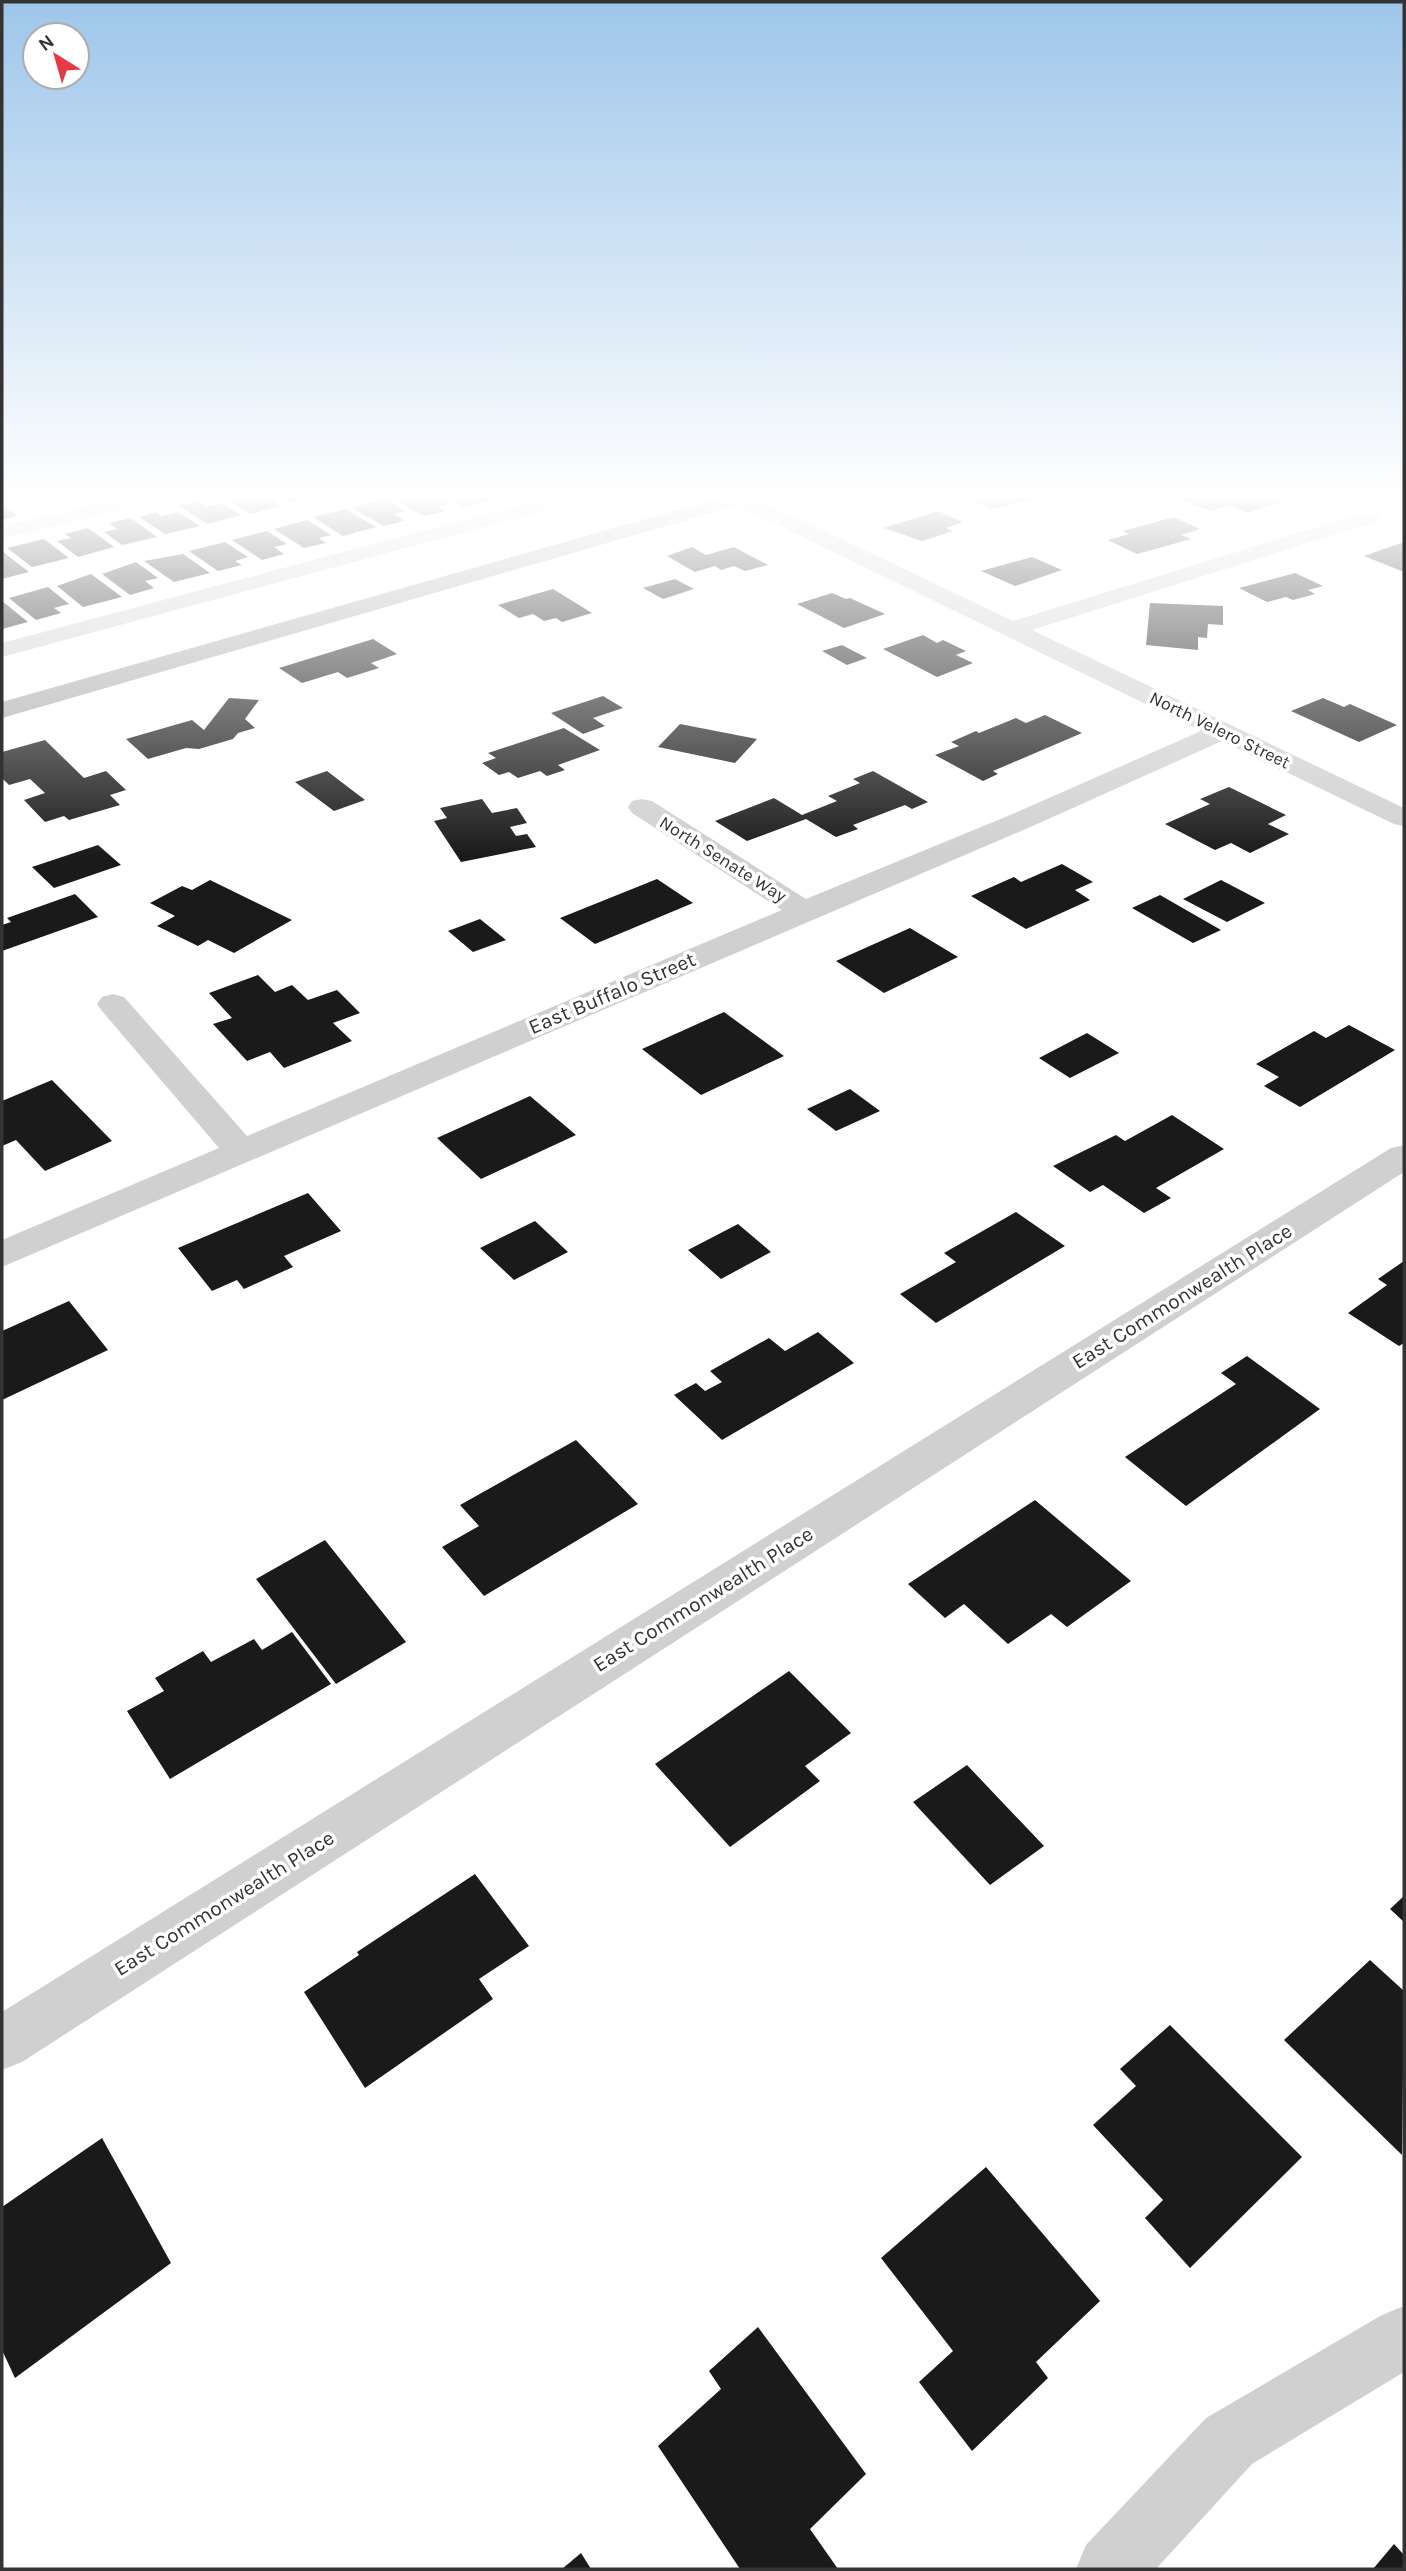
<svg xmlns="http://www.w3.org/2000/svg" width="1406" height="2571" font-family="Karla,sans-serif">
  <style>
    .building { fill: #1a1a1a }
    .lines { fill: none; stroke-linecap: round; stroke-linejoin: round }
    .minor { fill: #d0d0d0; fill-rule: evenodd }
    .major { fill: #ababab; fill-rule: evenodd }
    .labels { text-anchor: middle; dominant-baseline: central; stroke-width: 7; stroke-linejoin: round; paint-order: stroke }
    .far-street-label { font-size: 18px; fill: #333; stroke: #fff }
    .street-label { font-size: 21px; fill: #333; stroke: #fff }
  </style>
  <rect width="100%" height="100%" fill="#fff"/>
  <!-- building -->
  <path class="building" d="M 221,496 L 266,496 L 282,506 L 250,514 Z
    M 277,496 L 312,496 L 312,497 L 289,503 Z
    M 402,496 L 435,496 L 449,504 L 438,507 L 445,511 L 424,516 L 393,499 Z
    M 444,496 L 490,496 L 494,499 L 464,507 Z
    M 969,496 L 1044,496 L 1044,497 L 992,509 L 965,497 Z
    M 1168,496 L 1282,496 L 1289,499 L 1247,513 L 1229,505 L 1212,511 Z
    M 384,499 L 405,511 L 394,514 L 404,521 L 384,526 L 352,508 Z
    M 197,501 L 206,507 L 222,503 L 241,515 L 208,524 L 179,506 Z
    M 2,505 L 17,516 L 2,520 Z
    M 345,509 L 376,527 L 343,536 L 313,517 Z
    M 938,511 L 963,522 L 946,528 L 953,531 L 922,541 L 884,528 Z
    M 156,512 L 161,516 L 178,512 L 200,526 L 165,534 L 139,517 Z
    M 1174,517 L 1200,529 L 1181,535 L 1191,539 L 1137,554 L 1108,540 L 1129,534 L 1123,531 Z
    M 131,518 L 157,537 L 122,545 L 104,532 L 117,529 L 109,523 Z
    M 307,520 L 331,535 L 319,538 L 326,543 L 304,548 L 274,529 Z
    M 88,528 L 114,547 L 78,557 L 57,541 L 71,538 L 65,534 Z
    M 267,531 L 287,544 L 274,547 L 284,554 L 262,560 L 232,540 Z
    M 44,539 L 69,558 L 32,567 L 7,548 Z
    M 225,542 L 248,557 L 235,561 L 242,565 L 218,571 L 189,551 Z
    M 1404,542 L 1404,572 L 1364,556 Z
    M 692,547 L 706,555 L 734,547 L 768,565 L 745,571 L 734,566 L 721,570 L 715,566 L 695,572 L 667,556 Z
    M 2,551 L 29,572 L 2,579 Z
    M 183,554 L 210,573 L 174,582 L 144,561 Z
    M 1032,557 L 1062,570 L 1015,586 L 981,571 Z
    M 136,562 L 158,578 L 145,581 L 154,588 L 130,595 L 102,574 Z
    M 1295,573 L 1323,586 L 1308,590 L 1315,594 L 1293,600 L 1286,597 L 1267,602 L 1239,588 Z
    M 91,574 L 122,597 L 83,607 L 57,586 Z
    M 675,579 L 694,589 L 663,599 L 643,588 Z
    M 48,587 L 69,604 L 54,608 L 61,613 L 36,620 L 9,598 Z
    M 553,589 L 592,613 L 562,622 L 556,618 L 544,621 L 533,614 L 519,618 L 498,605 Z
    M 832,593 L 846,599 L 850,598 L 885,614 L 844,628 L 797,604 Z
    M 2,601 L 28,622 L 2,629 Z
    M 1150,603 L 1223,606 L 1223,625 L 1208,624 L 1207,638 L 1198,637 L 1198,650 L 1146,645 Z
    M 923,635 L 937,643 L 943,640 L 966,651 L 956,655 L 973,663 L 937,677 L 883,649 Z
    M 373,639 L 397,654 L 371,663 L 379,668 L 347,678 L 338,672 L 302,683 L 279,668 Z
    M 842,645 L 867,658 L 847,665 L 822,651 Z
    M 603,696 L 623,708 L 593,718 L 605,726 L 583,734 L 551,713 Z
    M 229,698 L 259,700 L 245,719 L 255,728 L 238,733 L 233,739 L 199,749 L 186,748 L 148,759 L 126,739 L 192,720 L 204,730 Z
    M 1323,698 L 1344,707 L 1350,704 L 1397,725 L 1359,742 L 1291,711 Z
    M 1045,715 L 1082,733 L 993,771 L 998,774 L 983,781 L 935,755 L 959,746 L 951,742 L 976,731 L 979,733 L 1016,718 L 1026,723 Z
    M 680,724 L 757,739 L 735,763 L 658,747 Z
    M 564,728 L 600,750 L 558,765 L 565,770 L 547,776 L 540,771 L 518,778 L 509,772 L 499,775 L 482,763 L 496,758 L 488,753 Z
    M 45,740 L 84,778 L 106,771 L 126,790 L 110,795 L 120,805 L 69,820 L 64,816 L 45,822 L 24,800 L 45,793 L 30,779 L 9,785 L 2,778 L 2,752 Z
    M 327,771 L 365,800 L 334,811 L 295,782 Z
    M 873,771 L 928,802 L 912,809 L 905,805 L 853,825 L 858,829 L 836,837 L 806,819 L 747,841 L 715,821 L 774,798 L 802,815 L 837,801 L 828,796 L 860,783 L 853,779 Z
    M 1229,787 L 1286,815 L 1268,824 L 1289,834 L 1250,853 L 1231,843 L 1215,850 L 1165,824 L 1210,804 L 1200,799 Z
    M 482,799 L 492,813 L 517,808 L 527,823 L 510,827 L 516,836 L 527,834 L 536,847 L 461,862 L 434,821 L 447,818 L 440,808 Z
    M 98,845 L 121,865 L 54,888 L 32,867 Z
    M 1062,864 L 1093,882 L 1075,890 L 1090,900 L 1026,929 L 971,896 L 1014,877 L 1021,882 Z
    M 657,879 L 693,903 L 595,944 L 560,918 Z
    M 210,880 L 292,920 L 234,953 L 208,940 L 198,946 L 157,926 L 175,916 L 150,903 L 182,886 L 192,890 Z
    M 1221,880 L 1265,903 L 1227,922 L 1183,899 Z
    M 75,894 L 98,917 L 2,951 L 2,925 L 11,922 L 7,918 Z
    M 1160,895 L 1221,930 L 1193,943 L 1132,908 Z
    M 480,919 L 506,940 L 473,952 L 448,931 Z
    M 910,928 L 958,957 L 884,993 L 836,961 Z
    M 258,975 L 275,992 L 292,985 L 308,1000 L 337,990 L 360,1013 L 333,1023 L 352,1041 L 284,1068 L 270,1052 L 247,1061 L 213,1024 L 232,1018 L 209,993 Z
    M 724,1012 L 784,1056 L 701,1095 L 642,1049 Z
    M 1349,1025 L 1395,1050 L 1300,1107 L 1264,1086 L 1279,1077 L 1256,1064 L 1314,1031 L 1326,1038 Z
    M 1087,1033 L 1119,1053 L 1070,1078 L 1039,1058 Z
    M 52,1080 L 112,1141 L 45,1171 L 16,1140 L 2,1146 L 2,1101 Z
    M 850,1089 L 880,1111 L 836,1131 L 807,1109 Z
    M 530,1096 L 576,1135 L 481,1179 L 437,1138 Z
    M 1172,1115 L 1224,1149 L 1156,1188 L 1171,1198 L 1144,1213 L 1103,1185 L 1090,1192 L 1053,1166 L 1116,1135 L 1125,1141 Z
    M 308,1193 L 341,1231 L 284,1256 L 293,1267 L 244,1289 L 237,1280 L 212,1291 L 178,1248 Z
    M 1016,1212 L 1065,1246 L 936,1323 L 900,1294 L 956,1262 L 944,1253 Z
    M 535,1221 L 568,1252 L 514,1280 L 480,1248 Z
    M 738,1224 L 771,1252 L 721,1279 L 688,1250 Z
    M 1404,1261 L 1404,1343 L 1399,1346 L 1348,1313 L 1387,1285 L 1378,1279 Z
    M 69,1301 L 108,1350 L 2,1400 L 2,1331 Z
    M 818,1332 L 854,1363 L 722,1440 L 674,1395 L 696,1383 L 705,1391 L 722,1382 L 710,1371 L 769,1338 L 785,1351 Z
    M 1247,1356 L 1320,1409 L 1186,1506 L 1125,1457 L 1236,1384 L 1221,1373 Z
    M 576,1440 L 638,1504 L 484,1596 L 442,1547 L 479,1526 L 460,1505 Z
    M 1035,1500 L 1131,1581 L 1067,1627 L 1051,1614 L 1008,1644 L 964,1604 L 945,1618 L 908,1584 Z
    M 325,1540 L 406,1642 L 336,1684 L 256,1579 Z
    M 292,1632 L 331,1684 L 170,1779 L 127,1711 L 164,1691 L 155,1678 L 203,1651 L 211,1662 L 254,1639 L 262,1650 Z
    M 789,1671 L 851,1733 L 805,1766 L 820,1781 L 730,1847 L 655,1764 Z
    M 967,1765 L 1044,1846 L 990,1885 L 913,1802 Z
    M 475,1874 L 529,1946 L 479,1979 L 493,1999 L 365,2088 L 304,1992 L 359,1955 L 357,1952 Z
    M 1404,1896 L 1404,1922 L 1390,1909 Z
    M 1370,1960 L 1404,1991 L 1402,2155 L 1284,2040 Z
    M 1170,2025 L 1302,2157 L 1190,2268 L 1145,2218 L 1163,2200 L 1093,2125 L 1136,2086 L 1120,2069 Z
    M 102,2138 L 171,2263 L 15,2378 L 2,2350 L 2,2207 Z
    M 986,2167 L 1100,2301 L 1036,2362 L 1048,2378 L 972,2451 L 919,2382 L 953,2351 L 881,2258 Z
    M 758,2327 L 866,2474 L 810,2529 L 838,2569 L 740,2569 L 658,2446 L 721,2389 L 709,2371 Z
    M 1394,2544 L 1404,2555 L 1404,2569 L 1373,2569 Z
    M 581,2553 L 591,2569 L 562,2569 Z"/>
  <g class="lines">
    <!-- minor -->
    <path class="minor" d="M 129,496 L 166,496 L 163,500 L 2,539 L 2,527 Z
      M 724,496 L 751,496 L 1013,621 L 1363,513 L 1377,513 L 1381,517 L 1377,521 L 1032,630 L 1404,808 L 1404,826 L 1394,824 L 1222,741 L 1035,825 L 2,1267 L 2,1240 L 219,1148 L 102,1011 L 97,1004 L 102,997 L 113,994 L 124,997 L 247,1136 L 782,910 L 632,813 L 628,807 L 632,801 L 642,799 L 652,801 L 806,899 L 1015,813 L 1201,731 L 727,500 Z
      M 550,497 L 557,499 L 560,503 L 557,507 L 2,657 L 2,643 Z
      M 1404,1145 L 1404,1172 L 22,2062 L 2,2070 L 2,2012 L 1391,1148 Z
      M 1404,2306 L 1404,2372 L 1252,2464 L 1156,2569 L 1076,2569 L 1086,2545 L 1206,2418 L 1382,2315 Z"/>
    <!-- major -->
    <path class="major" d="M 726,496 L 759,496 L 756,500 L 2,718 L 2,702 Z"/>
  </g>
  <!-- sky -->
  <linearGradient id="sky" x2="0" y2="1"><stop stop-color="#9ec6ea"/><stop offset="0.58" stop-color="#fff"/><stop offset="1" stop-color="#fff" stop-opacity="0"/></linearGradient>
  <rect width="1406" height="856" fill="url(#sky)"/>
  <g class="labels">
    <!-- far-street labels -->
    <g class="far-street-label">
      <text transform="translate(1220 730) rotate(26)">North Velero Street</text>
      <text transform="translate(723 859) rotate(32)">North Senate Way</text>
    </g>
    <!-- street labels -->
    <g class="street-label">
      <text transform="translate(612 993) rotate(-23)">East Buffalo Street</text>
      <text transform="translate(1182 1296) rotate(-32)">East Commonwealth Place</text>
      <text transform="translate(703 1599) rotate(-32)">East Commonwealth Place</text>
      <text transform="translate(224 1903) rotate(-32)">East Commonwealth Place</text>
    </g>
  </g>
  <!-- border -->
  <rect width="1406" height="2571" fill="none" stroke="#333333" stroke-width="7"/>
  <!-- north arrow -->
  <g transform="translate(56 56) rotate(323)"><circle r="33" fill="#ffffff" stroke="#adadad" stroke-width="2"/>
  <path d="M0-5L12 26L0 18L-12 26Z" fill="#e63946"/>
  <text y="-10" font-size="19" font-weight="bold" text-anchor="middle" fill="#333333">N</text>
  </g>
</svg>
